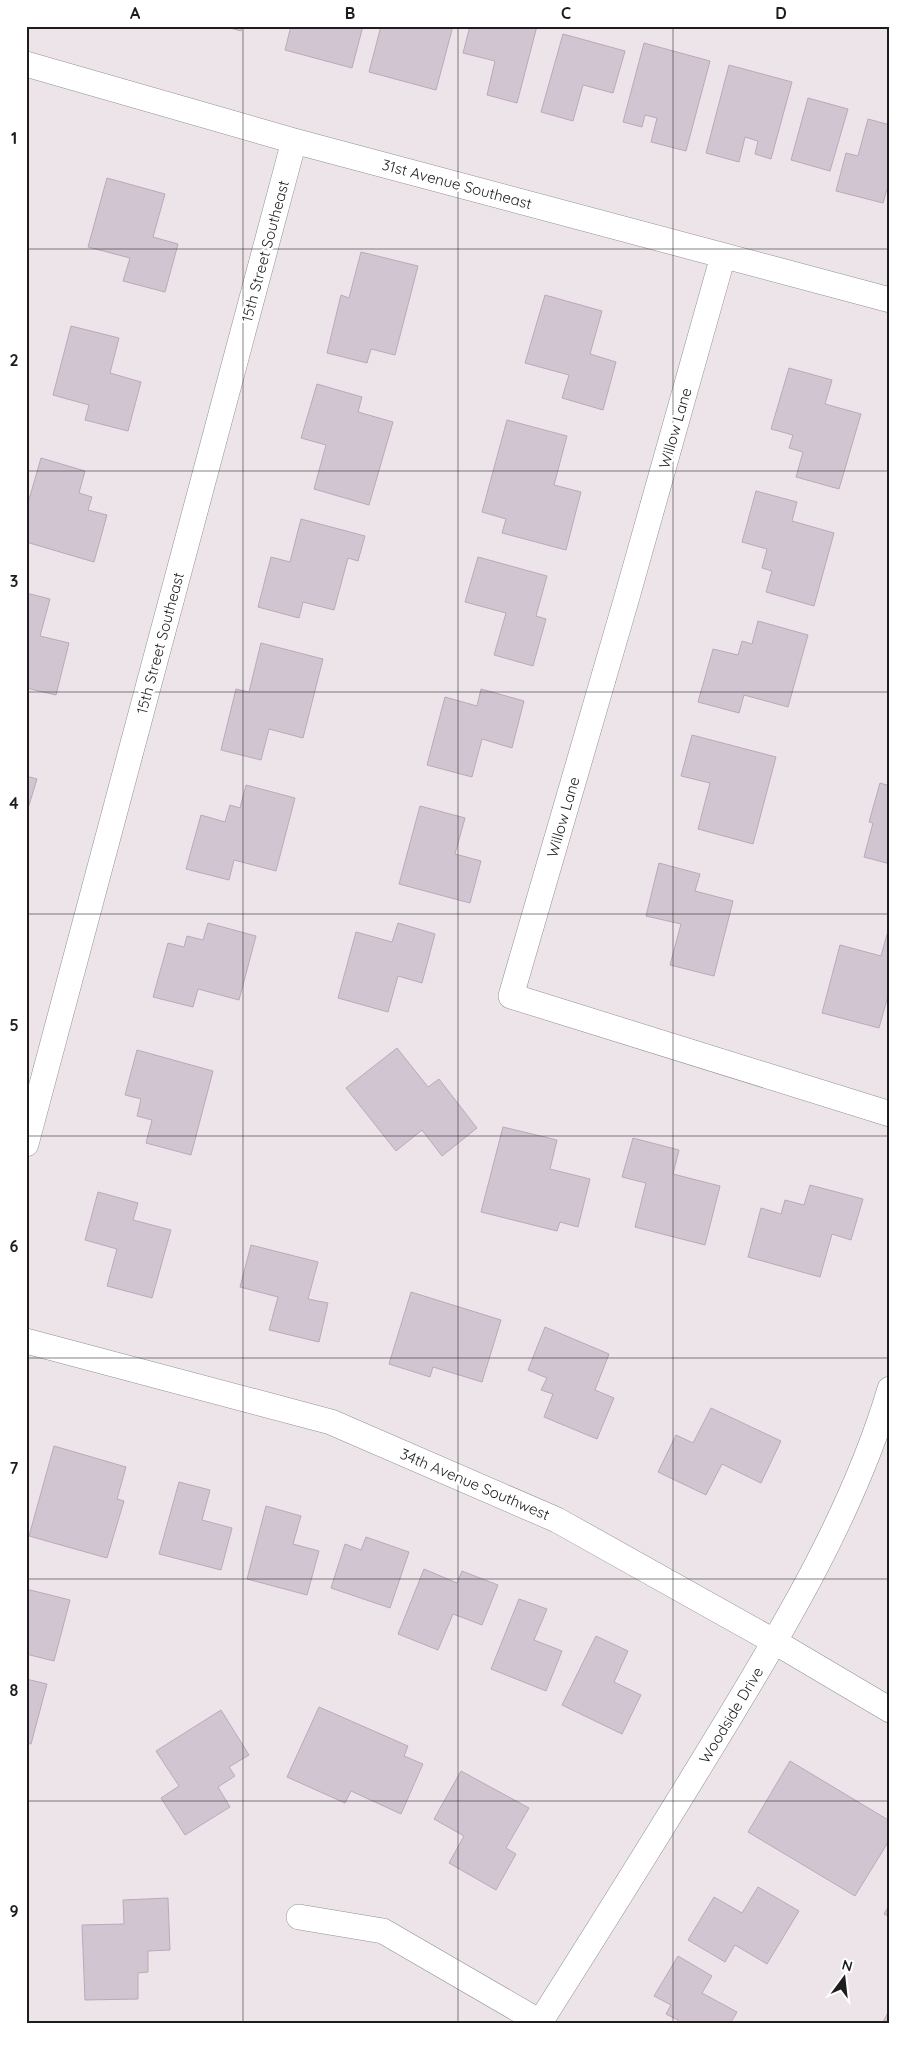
<svg xmlns="http://www.w3.org/2000/svg" width="916" height="2050" font-family="Quicksand,sans-serif">
  <style>
    .building { fill: #d2c5d2; stroke: #bca8bb }
    .lines { fill: none; stroke-linecap: round; stroke-linejoin: round }
    .street-casing { stroke: #919191; stroke-width: 26 }
    .street { stroke: #fff; stroke-width: 25 }
    .grid { fill: none; stroke: #1d1d1d; stroke-width: 1; stroke-opacity: 0.55 }
    .labels { text-anchor: middle; dominant-baseline: central; stroke-width: 5; stroke-linejoin: round; paint-order: stroke }
    .street-label { font-size: 15px; fill: #1d1d1d; stroke: #fff }
    .neatline { fill: none; stroke: #1d1d1d; stroke-width: 2 }
    .grid-label { font-size: 16px; text-anchor: middle; font-weight: bold; fill: #1d1d1d }
  </style>
  <rect width="100%" height="100%" fill="#ede4ea"/>
  <!-- building -->
  <path class="building" d="M 223,26 L 242,26 L 241,31 Z
    M 291,26 L 363,26 L 352,68 L 285,50 Z
    M 381,26 L 453,26 L 436,90 L 369,72 Z
    M 470,26 L 537,26 L 517,103 L 487,95 L 495,61 L 463,53 Z
    M 563,34 L 625,51 L 613,93 L 583,85 L 573,121 L 541,112 Z
    M 644,43 L 710,61 L 686,151 L 651,142 L 657,118 L 645,115 L 642,127 L 623,122 Z
    M 729,65 L 792,82 L 771,159 L 755,154 L 758,141 L 745,137 L 739,162 L 706,153 Z
    M 808,98 L 848,109 L 830,171 L 791,160 Z
    M 868,119 L 890,125 L 890,179 L 883,203 L 836,191 L 846,153 L 858,156 Z
    M 107,178 L 165,194 L 153,237 L 178,244 L 165,292 L 123,281 L 130,258 L 88,247 Z
    M 361,252 L 418,266 L 395,355 L 371,349 L 367,363 L 327,353 L 341,295 L 349,298 Z
    M 545,295 L 602,311 L 590,354 L 616,362 L 603,410 L 562,398 L 569,375 L 525,363 Z
    M 71,326 L 119,338 L 110,373 L 141,382 L 128,431 L 85,420 L 89,405 L 53,395 Z
    M 789,368 L 832,380 L 825,404 L 861,414 L 839,489 L 796,477 L 803,452 L 789,448 L 793,435 L 771,429 Z
    M 317,384 L 362,397 L 358,412 L 393,422 L 369,505 L 314,489 L 326,445 L 301,438 Z
    M 507,420 L 567,436 L 554,485 L 581,492 L 566,550 L 502,533 L 506,519 L 482,512 Z
    M 41,458 L 85,471 L 79,493 L 92,497 L 88,510 L 107,515 L 94,562 L 26,542 L 26,510 Z
    M 756,491 L 797,502 L 792,521 L 834,533 L 814,606 L 766,592 L 772,571 L 762,568 L 767,549 L 742,542 Z
    M 301,519 L 365,536 L 358,561 L 348,558 L 334,610 L 303,602 L 299,618 L 258,607 L 271,557 L 290,562 Z
    M 478,557 L 547,576 L 536,616 L 546,619 L 533,666 L 494,655 L 506,613 L 465,602 Z
    M 26,593 L 50,599 L 40,636 L 69,643 L 56,695 L 26,688 Z
    M 758,621 L 808,635 L 788,707 L 744,695 L 739,713 L 698,702 L 713,649 L 738,655 L 742,641 L 752,644 Z
    M 261,643 L 323,659 L 303,738 L 269,729 L 261,760 L 221,750 L 236,689 L 249,692 Z
    M 481,689 L 524,701 L 512,748 L 482,739 L 472,777 L 427,765 L 445,697 L 477,706 Z
    M 692,735 L 776,757 L 753,844 L 698,829 L 710,783 L 681,776 Z
    M 26,776 L 37,779 L 26,815 Z
    M 880,783 L 890,786 L 890,864 L 864,857 L 873,823 L 869,822 Z
    M 246,785 L 295,798 L 276,871 L 234,860 L 229,880 L 186,869 L 201,815 L 225,822 L 230,805 L 240,808 Z
    M 420,806 L 465,818 L 455,854 L 481,861 L 470,903 L 399,884 Z
    M 659,863 L 700,874 L 695,891 L 733,901 L 714,976 L 670,965 L 681,924 L 646,916 Z
    M 208,923 L 256,936 L 239,1000 L 198,989 L 193,1007 L 153,997 L 168,943 L 184,947 L 187,936 L 203,940 Z
    M 398,923 L 435,934 L 422,983 L 398,976 L 388,1012 L 338,998 L 356,932 L 392,942 Z
    M 888,931 L 890,989 L 879,1028 L 822,1013 L 840,945 L 881,956 Z
    M 397,1048 L 428,1087 L 439,1079 L 477,1128 L 442,1156 L 422,1130 L 396,1151 L 346,1088 Z
    M 137,1050 L 213,1071 L 191,1155 L 146,1143 L 152,1120 L 137,1116 L 141,1099 L 125,1095 Z
    M 503,1127 L 557,1140 L 550,1169 L 590,1179 L 578,1227 L 560,1222 L 557,1231 L 481,1212 Z
    M 633,1138 L 679,1150 L 673,1174 L 720,1186 L 705,1245 L 635,1227 L 646,1183 L 622,1177 Z
    M 810,1185 L 863,1199 L 851,1240 L 832,1234 L 820,1277 L 748,1257 L 761,1208 L 781,1214 L 785,1200 L 804,1205 Z
    M 98,1192 L 138,1203 L 133,1220 L 171,1230 L 152,1298 L 107,1286 L 117,1249 L 85,1240 Z
    M 251,1245 L 318,1262 L 308,1299 L 328,1303 L 319,1342 L 269,1330 L 278,1297 L 240,1287 Z
    M 411,1292 L 501,1320 L 482,1382 L 433,1367 L 430,1377 L 389,1364 Z
    M 545,1327 L 609,1354 L 595,1390 L 614,1398 L 597,1439 L 544,1417 L 553,1394 L 541,1390 L 547,1378 L 528,1370 Z
    M 711,1408 L 781,1441 L 761,1483 L 722,1464 L 706,1495 L 658,1472 L 676,1435 L 693,1443 Z
    M 54,1446 L 126,1467 L 117,1499 L 124,1501 L 107,1558 L 29,1536 Z
    M 179,1482 L 210,1490 L 202,1520 L 232,1528 L 221,1570 L 159,1554 Z
    M 266,1506 L 301,1516 L 293,1544 L 319,1551 L 307,1595 L 247,1579 Z
    M 366,1537 L 409,1552 L 390,1608 L 331,1588 L 345,1544 L 361,1550 Z
    M 424,1569 L 457,1583 L 462,1571 L 498,1585 L 482,1625 L 453,1614 L 438,1650 L 398,1634 Z
    M 26,1589 L 70,1600 L 54,1661 L 26,1654 Z
    M 519,1599 L 547,1609 L 534,1640 L 562,1651 L 546,1691 L 491,1669 Z
    M 596,1636 L 628,1651 L 614,1682 L 641,1695 L 622,1734 L 562,1705 Z
    M 26,1679 L 47,1684 L 31,1744 L 26,1743 Z
    M 319,1707 L 408,1746 L 404,1756 L 423,1764 L 401,1814 L 351,1791 L 345,1803 L 287,1777 Z
    M 221,1710 L 249,1755 L 229,1767 L 235,1776 L 218,1787 L 230,1807 L 185,1835 L 161,1798 L 179,1786 L 156,1751 Z
    M 790,1761 L 890,1821 L 890,1839 L 855,1896 L 748,1832 Z
    M 461,1771 L 529,1808 L 506,1848 L 516,1854 L 496,1890 L 449,1863 L 464,1836 L 434,1819 Z
    M 758,1887 L 799,1911 L 767,1964 L 735,1945 L 725,1962 L 688,1940 L 714,1897 L 742,1913 Z
    M 168,1898 L 170,1950 L 148,1951 L 148,1972 L 138,1973 L 138,1999 L 85,2000 L 82,1925 L 124,1924 L 123,1900 Z
    M 890,1904 L 890,1917 L 884,1914 Z
    M 678,1956 L 712,1976 L 702,1993 L 737,2012 L 730,2024 L 676,2024 L 678,2020 L 666,2014 L 671,2005 L 654,1996 Z
    M 890,2009 L 890,2024 L 882,2024 Z"/>
  <g class="lines">
    <!-- street casing -->
    <g class="street-casing">
      <path id="street" d="M 26,64 L 294,141 L 890,300
        M 723,256 L 627,597 L 511,996 L 890,1114
        M 26,1144 L 294,141
        M 26,1341 L 331,1422 L 557,1520 L 775,1642 L 890,1710
        M 299,1917 L 383,1931 L 540,2022
        M 539,2024 C 601,1926 663,1827 723,1728 C 788,1621 854,1510 890,1389"/>
    </g>
    <!-- street -->
    <use href="#street" class="street"/>
  </g>
  <!-- grid -->
  <path class="grid" d="M 243,26 L 243,2024M 458,26 L 458,2024M 673,26 L 673,2024M 26,249 L 890,249M 26,471 L 890,471M 26,692 L 890,692M 26,914 L 890,914M 26,1136 L 890,1136M 26,1358 L 890,1358M 26,1579 L 890,1579M 26,1801 L 890,1801"/>
  <g class="labels">
    <!-- street labels -->
    <g class="street-label">
      <text transform="translate(457 184) rotate(15)">31st Avenue Southeast</text>
      <text transform="translate(265 251) rotate(-75)">15th Street Southeast</text>
      <text transform="translate(675 428) rotate(-74)">Willow Lane</text>
      <text transform="translate(160 643) rotate(-75)">15th Street Southeast</text>
      <text transform="translate(563 817) rotate(-74)">Willow Lane</text>
      <text transform="translate(475 1484) rotate(23)">34th Avenue Southwest</text>
      <text transform="translate(731 1715) rotate(-59)">Woodside Drive</text>
    </g>
  </g>
  <!-- border -->
  <rect width="916" height="2050" fill="none" stroke="#ffffff" stroke-width="55"/>
  <!-- north arrow -->
  <g transform="translate(844 1978) rotate(15)" stroke="#ffffff" stroke-width="4" paint-order="stroke">
  <path d="M0-4L9 19L0 12L-9 19Z" fill="#1d1d1d"/>
  <text y="-8" font-size="14" font-weight="bold" text-anchor="middle" fill="#1d1d1d">N</text>
  </g>
  <rect x="28" y="28" width="860" height="1994" class="neatline"/>
  <g class="grid-label">
    <text x="135" y="19">A</text>
    <text x="350" y="19">B</text>
    <text x="566" y="19">C</text>
    <text x="781" y="19">D</text>
    <text x="14" y="144">1</text>
    <text x="14" y="366">2</text>
    <text x="14" y="587">3</text>
    <text x="14" y="809">4</text>
    <text x="14" y="1031">5</text>
    <text x="14" y="1252">6</text>
    <text x="14" y="1474">7</text>
    <text x="14" y="1696">8</text>
    <text x="14" y="1917">9</text>
  </g>
</svg>
